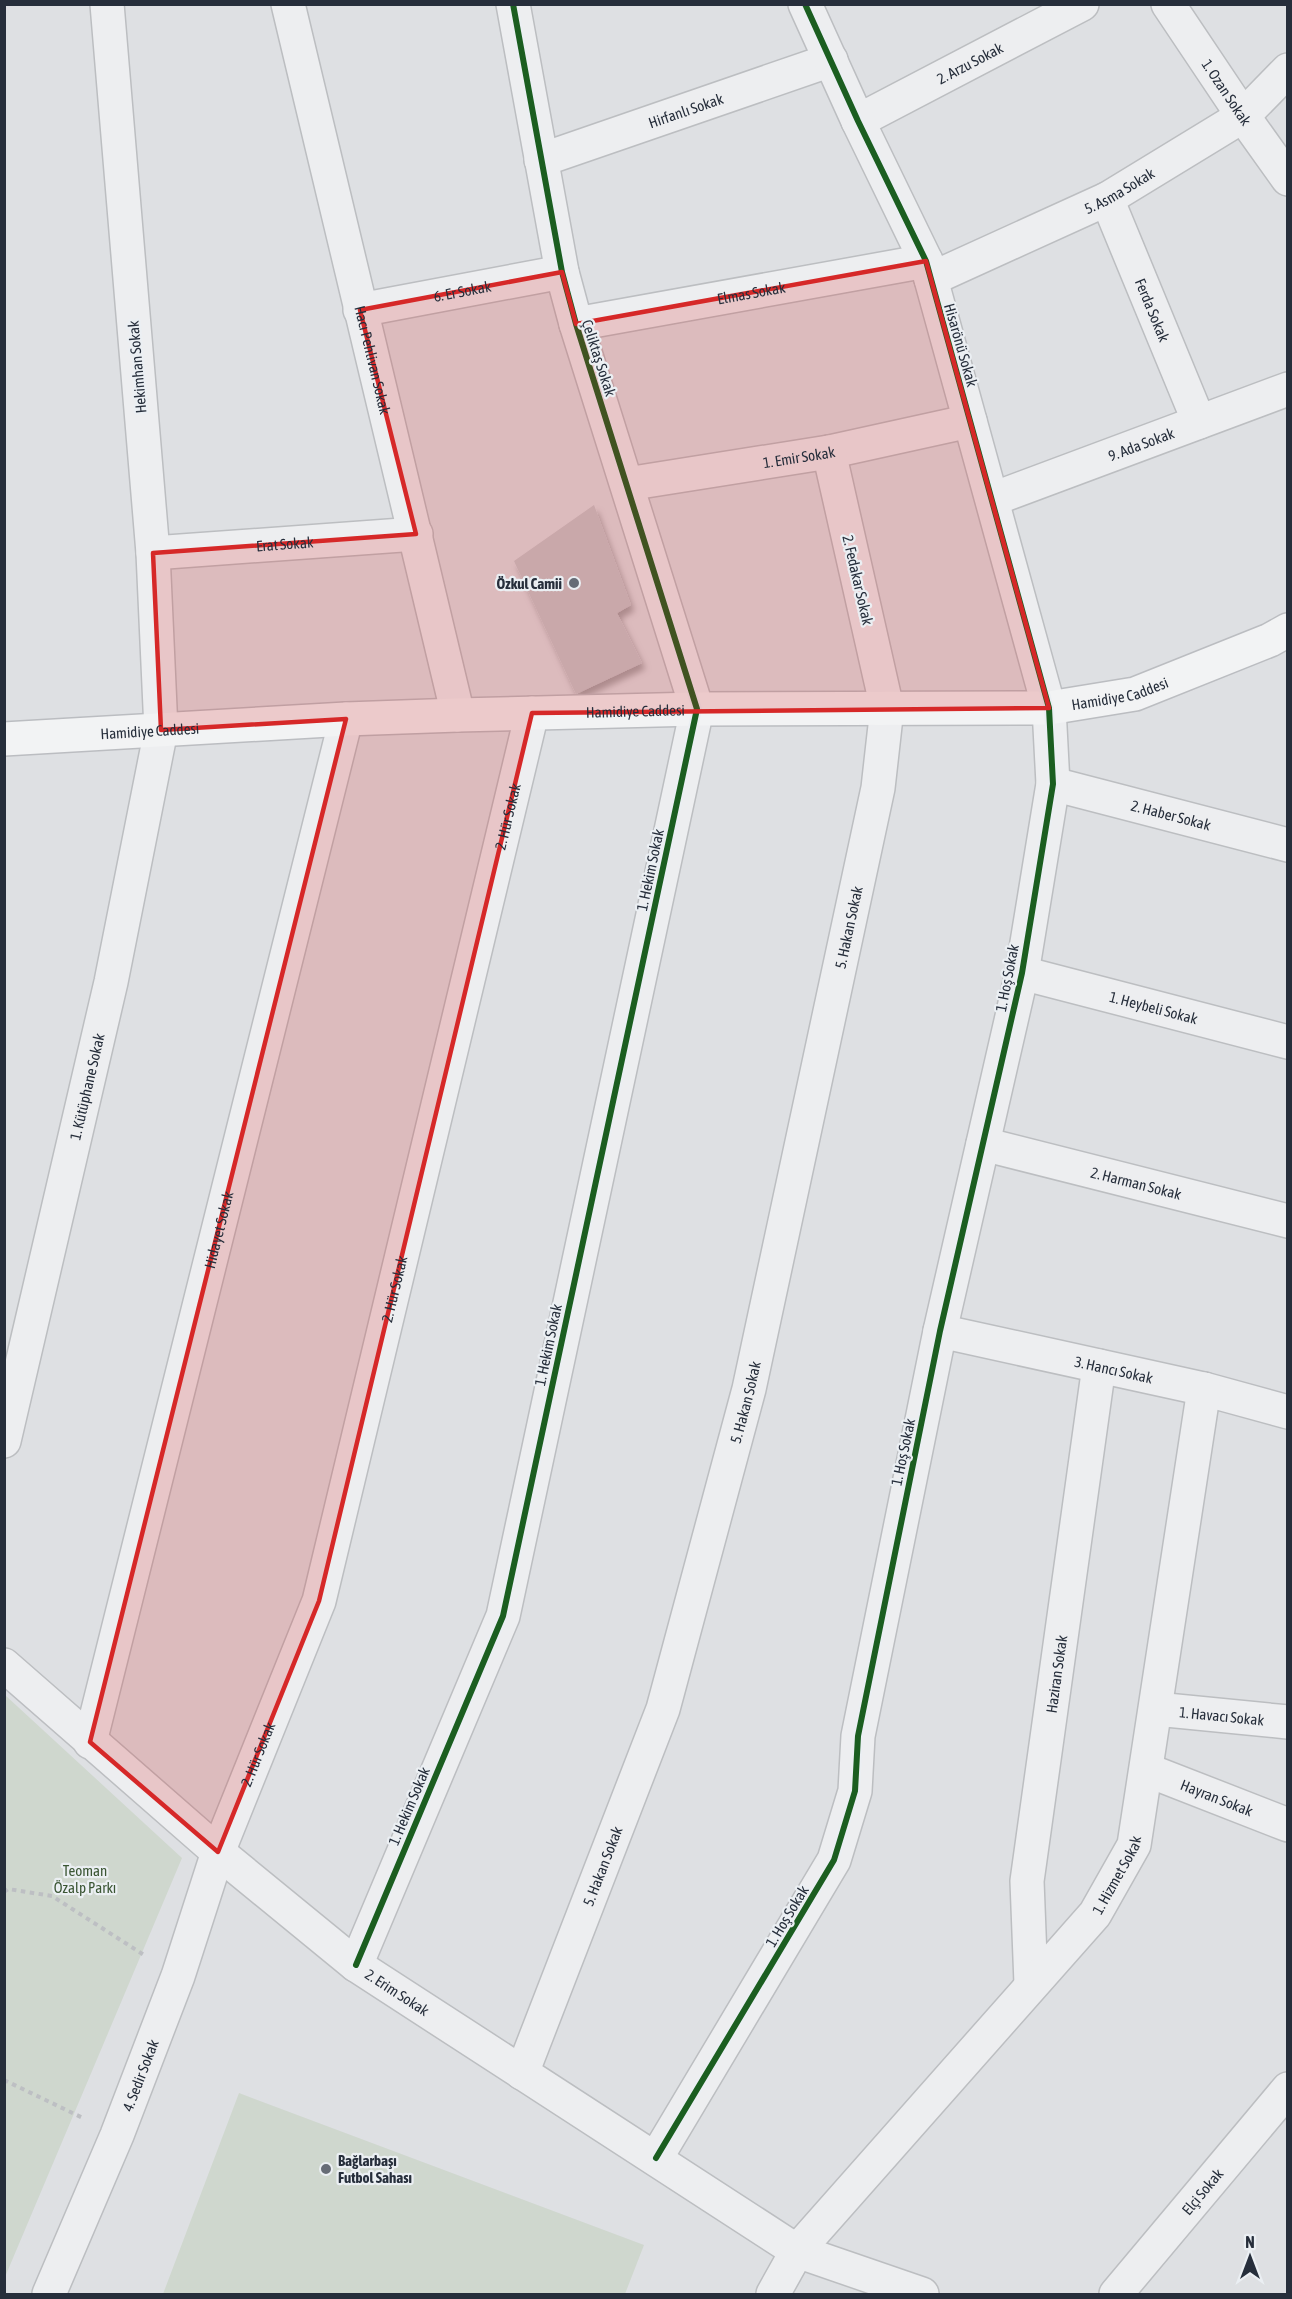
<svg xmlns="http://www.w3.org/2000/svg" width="1292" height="2299" font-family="'Asap Condensed',sans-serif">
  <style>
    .green { fill: #cfd7ce }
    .building { fill: #c6c8cb; filter: url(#shadow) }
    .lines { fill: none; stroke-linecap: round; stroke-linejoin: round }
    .minor-casing { stroke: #bcbec1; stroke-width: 36 }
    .major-casing { stroke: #bbbdc1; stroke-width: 36 }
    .path { stroke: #bdbfc3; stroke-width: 4; stroke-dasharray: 4.5 4.5; stroke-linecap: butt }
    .minor { stroke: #edeef0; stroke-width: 33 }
    .major { stroke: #f2f3f4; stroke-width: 33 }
    .cycleway-casing { stroke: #ebeff3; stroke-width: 10 }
    .cycleway { stroke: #1b5e20; stroke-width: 6 }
    .marked { fill: #d62828; fill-opacity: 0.2; stroke: #d62828; stroke-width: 4.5; stroke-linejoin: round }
    .poi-dot { fill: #666c76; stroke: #ebeff3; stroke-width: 2 }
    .labels { text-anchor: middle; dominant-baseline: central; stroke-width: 4.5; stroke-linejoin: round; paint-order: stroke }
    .street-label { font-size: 15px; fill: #262e3b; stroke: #ebeff3 }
    .poi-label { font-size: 15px; font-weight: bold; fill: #262e3b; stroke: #ebeff3; text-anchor: end }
    .park-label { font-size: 15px; fill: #3b5634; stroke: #ebeff3 }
  </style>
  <defs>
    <filter id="shadow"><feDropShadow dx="3.5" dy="6" stdDeviation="3" flood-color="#0004"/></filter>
  </defs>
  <rect width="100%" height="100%" fill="#dee0e3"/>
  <!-- green -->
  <path class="green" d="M 5,1695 L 182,1858 L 5,2277 Z
    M 239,2093 L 644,2245 L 625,2294 L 163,2294 Z"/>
  <!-- building -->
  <path class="building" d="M 594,505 L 631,605 L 617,613 L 642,663 L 576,694 L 514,561 Z"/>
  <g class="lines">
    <!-- minor casing -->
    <g class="minor-casing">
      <g id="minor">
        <path id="s1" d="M 288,4 L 458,715"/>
        <path id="s2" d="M 1168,4 L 1243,116 L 1288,179"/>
        <path id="s3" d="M 858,121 L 1082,4"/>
        <path id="s4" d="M 541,160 L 831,60"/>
        <path id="s5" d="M 1107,199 L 1199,422"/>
        <path id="s6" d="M 931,279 L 1107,199 L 1243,116 L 1288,70"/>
        <path id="s7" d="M 360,310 L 562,272"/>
        <path id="s8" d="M 576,324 L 926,261"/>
        <path id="s9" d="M 627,484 L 829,452 L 970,421"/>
        <path id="s10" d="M 993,499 L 1288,389"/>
        <path id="s11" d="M 153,553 L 416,534"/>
        <path id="s12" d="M 1053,784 L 1288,845"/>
        <path id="s13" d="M 1022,973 L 1288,1042"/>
        <path id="s14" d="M 983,1144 L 1288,1221"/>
        <path id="s15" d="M 940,1331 L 1204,1389 L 1288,1412"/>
        <path id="s16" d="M 4,1441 L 111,982 L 161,730 L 153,553 L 107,4"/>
        <path id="s17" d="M 4,1665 L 218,1852 L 356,1965 L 797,2251 L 922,2294"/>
        <path id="s18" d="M 1156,1709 L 1288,1722"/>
        <path id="s19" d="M 90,1742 L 346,719"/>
        <path id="s20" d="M 1147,1770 L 1288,1825"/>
        <path d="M 356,1965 L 503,1616 L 697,709 L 576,324 L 562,272 L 513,4"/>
        <path id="s21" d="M 1031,1984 L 1027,1881 L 1099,1366"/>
        <path id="s22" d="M 522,2073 L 663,1709 L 749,1389 L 878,788 L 887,708 L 829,452"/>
        <path d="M 656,2158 L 834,1860 L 855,1791 L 858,1736 L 940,1331 L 1022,973 L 1053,784 L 1049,708 L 926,261 L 858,121 L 805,4"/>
        <path id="s23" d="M 49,2294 L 117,2135 L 178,1976 L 218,1852 L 319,1601 L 532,713"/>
        <path id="s24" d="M 773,2294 L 797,2251 L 1095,1914 L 1134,1845 L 1204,1389"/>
        <path id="s25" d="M 1116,2294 L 1288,2089"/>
      </g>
    </g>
    <!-- major casing -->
    <g class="major-casing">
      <g id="major">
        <path id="s26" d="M 4,739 L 346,719 L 458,715 L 697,709 L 1049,708 L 1135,694 L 1270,640 L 1288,630"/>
      </g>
    </g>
    <!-- path -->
    <path class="path" d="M 4,1892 L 8,1889 L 52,1896 L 144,1955
      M 4,2080 L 85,2119"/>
    <!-- minor -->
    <use href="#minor" class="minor"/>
    <!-- major -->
    <use href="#major" class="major"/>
    <!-- cycleway casing -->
    <g class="cycleway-casing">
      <path id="cycleway" d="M 356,1965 L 503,1616 L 697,709 L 576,324 L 562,272 L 513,4
        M 656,2158 L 834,1860 L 855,1791 L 858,1736 L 940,1331 L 1022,973 L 1053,784 L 1049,708 L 926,261 L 858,121 L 805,4"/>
    </g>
    <!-- cycleway -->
    <use href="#cycleway" class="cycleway"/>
  </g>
  <!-- marked area -->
  <path class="marked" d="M 926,261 L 1049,708 L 532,713 L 319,1601 L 218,1852 L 90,1742 L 346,719 L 161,730 L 153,553 L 416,534 L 360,310 L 562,272 L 576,324 Z"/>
  <!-- markers -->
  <g class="poi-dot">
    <circle cx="574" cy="583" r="6"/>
    <circle cx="326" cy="2169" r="6"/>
  </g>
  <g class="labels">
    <!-- street labels -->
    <g class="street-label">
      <text stroke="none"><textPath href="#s3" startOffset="126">2. Arzu Sokak</textPath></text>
      <text stroke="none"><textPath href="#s2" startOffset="106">1. Ozan Sokak</textPath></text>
      <text stroke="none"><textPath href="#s4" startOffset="153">Hirfanlı Sokak</textPath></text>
      <text stroke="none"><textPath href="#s6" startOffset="208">5. Asma Sokak</textPath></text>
      <text stroke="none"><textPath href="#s7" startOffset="104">6. Er Sokak</textPath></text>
      <text stroke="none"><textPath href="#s8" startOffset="178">Elmas Sokak</textPath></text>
      <text stroke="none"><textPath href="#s5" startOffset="120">Ferda Sokak</textPath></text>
      <text transform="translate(961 345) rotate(74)">Hisarönü Sokak</text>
      <text transform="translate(599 358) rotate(72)">Çeliktaş Sokak</text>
      <text stroke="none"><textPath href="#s1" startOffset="366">Hacı Pehlivan Sokak</textPath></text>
      <text transform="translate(137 367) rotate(-95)">Hekimhan Sokak</text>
      <text stroke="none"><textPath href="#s10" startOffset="158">9. Ada Sokak</textPath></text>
      <text stroke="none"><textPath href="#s9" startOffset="174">1. Emir Sokak</textPath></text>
      <text stroke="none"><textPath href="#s11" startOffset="132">Erat Sokak</textPath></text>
      <text transform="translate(858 580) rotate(77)">2. Fedakar Sokak</text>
      <text stroke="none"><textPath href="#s26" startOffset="1118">Hamidiye Caddesi</textPath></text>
      <text stroke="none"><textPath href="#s26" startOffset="632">Hamidiye Caddesi</textPath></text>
      <text stroke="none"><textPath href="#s26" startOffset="146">Hamidiye Caddesi</textPath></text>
      <text stroke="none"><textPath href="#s12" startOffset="122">2. Haber Sokak</textPath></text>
      <text stroke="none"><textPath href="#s23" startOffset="1551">2. Hür Sokak</textPath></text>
      <text transform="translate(650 870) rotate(-78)">1. Hekim Sokak</text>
      <text stroke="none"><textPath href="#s22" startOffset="1194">5. Hakan Sokak</textPath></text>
      <text transform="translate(1007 978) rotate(-79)">1. Hoş Sokak</text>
      <text stroke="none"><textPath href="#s13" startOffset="136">1. Heybeli Sokak</textPath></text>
      <text stroke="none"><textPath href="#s16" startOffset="364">1. Kütüphane Sokak</textPath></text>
      <text stroke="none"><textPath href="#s14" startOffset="158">2. Harman Sokak</textPath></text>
      <text stroke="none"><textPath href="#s19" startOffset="528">Hidayet Sokak</textPath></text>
      <text stroke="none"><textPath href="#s23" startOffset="1065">2. Hür Sokak</textPath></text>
      <text transform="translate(548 1345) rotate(-78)">1. Hekim Sokak</text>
      <text stroke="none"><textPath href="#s15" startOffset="178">3. Hancı Sokak</textPath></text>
      <text stroke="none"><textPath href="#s22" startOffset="708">5. Hakan Sokak</textPath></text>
      <text transform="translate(903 1452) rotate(-78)">1. Hoş Sokak</text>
      <text stroke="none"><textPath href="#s21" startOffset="312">Haziran Sokak</textPath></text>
      <text stroke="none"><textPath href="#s18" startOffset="66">1. Havacı Sokak</textPath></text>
      <text stroke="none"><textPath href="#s23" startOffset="579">2. Hür Sokak</textPath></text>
      <text stroke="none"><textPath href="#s20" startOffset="75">Hayran Sokak</textPath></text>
      <text transform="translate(409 1806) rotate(-67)">1. Hekim Sokak</text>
      <text stroke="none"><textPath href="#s22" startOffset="222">5. Hakan Sokak</textPath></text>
      <text stroke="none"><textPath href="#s24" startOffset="544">1. Hizmet Sokak</textPath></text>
      <text transform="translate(787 1916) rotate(-59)">1. Hoş Sokak</text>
      <text stroke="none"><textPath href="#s17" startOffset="512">2. Erim Sokak</textPath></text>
      <text stroke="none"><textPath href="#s23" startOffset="237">4. Sedir Sokak</textPath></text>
      <text stroke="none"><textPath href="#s25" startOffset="134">Elçi Sokak</textPath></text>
    </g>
    <!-- poi labels -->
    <g class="poi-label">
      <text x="562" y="583">Özkul Camii</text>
      <text x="338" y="2160" text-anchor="start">Bağlarbaşı<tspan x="338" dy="17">Futbol Sahası</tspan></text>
    </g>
    <!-- park labels -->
    <g class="park-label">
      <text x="85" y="1870">Teoman<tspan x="85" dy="17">Özalp Parkı</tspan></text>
    </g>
  </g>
  <!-- border -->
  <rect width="1292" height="2299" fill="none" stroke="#262e3b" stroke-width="12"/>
  <!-- north arrow -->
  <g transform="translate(1250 2257)" stroke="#ebeff3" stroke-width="4.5" paint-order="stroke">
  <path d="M0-4.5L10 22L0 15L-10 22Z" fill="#262e3b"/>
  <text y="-9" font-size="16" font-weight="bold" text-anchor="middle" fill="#262e3b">N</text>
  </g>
</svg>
